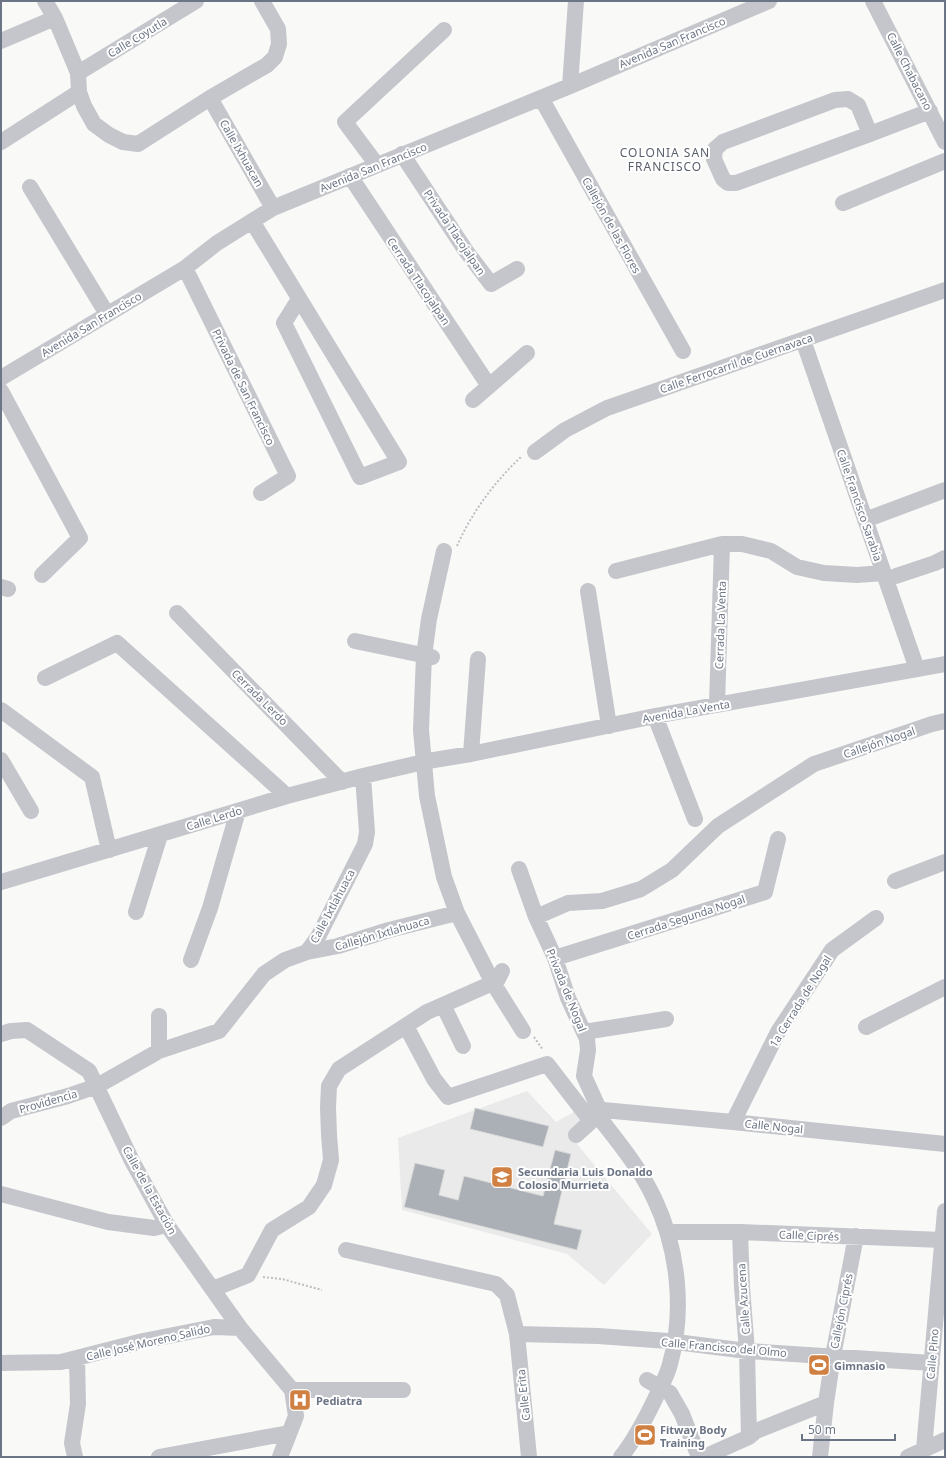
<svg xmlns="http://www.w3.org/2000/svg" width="946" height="1458" font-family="'Noto Sans',sans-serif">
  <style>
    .built { fill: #eaeaeb }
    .building { fill: #abb0b7; stroke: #dbdbda }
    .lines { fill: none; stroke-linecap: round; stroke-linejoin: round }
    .path { stroke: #bcbec1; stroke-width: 2; stroke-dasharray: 2 2; stroke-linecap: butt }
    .minor { stroke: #c4c6cb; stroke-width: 16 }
    .labels { text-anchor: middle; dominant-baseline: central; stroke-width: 4; stroke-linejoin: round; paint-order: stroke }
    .street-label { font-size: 11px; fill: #6c7585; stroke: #fff }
    .poi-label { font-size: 11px; font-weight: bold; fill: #6c7585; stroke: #fff; text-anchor: start }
    .neighbourhood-label { font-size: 12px; letter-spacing: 1px; fill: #595f6b; stroke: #fff }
  </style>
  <rect width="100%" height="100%" fill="#f9f9f8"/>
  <!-- built -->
  <path class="built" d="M 527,1091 L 556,1122 L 579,1109 L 595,1129 L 577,1144 L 652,1234 L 604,1285 L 567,1254 L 402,1210 L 398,1138 Z"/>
  <!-- building -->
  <path class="building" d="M 475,1108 L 549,1126 L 543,1147 L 470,1129 Z
    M 555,1150 L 571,1154 L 554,1224 L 582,1230 L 577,1250 L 404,1207 L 415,1163 L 445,1170 L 439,1195 L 458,1200 L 464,1176 L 543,1196 Z"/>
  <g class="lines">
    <!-- path -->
    <path class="path" d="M 457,546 C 472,512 495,481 522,456
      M 534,1037 L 543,1050
      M 263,1277 L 282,1279 L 322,1290"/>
    <!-- minor -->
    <path class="minor" d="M 45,1 L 55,18 L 78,73 L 79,92 L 84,106 L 94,124 L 109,135 L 123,142 L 138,144 L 210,98 L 267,65 L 275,57 L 279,44 L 278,29 L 262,1
      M 873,1 L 945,142
      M 1,41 L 55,18
      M 78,73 L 196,1
      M 570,86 L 576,1
      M 210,98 L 273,208
      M 541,98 L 683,351
      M 870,134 L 858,105 L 848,99 L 835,100 L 723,142 L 715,149 L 714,159 L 723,179 L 728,183 L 736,183 L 870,134 L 930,111
      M 1,142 L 79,92
      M 402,154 L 466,251 L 491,284 L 517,269
      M 377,165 L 345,122 L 444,30
      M 350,176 L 489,386
      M 30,187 L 107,314
      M 843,203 L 945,161
      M 252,221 C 301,302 350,382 399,462 L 360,477 L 284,323 L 299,299
      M 185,268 L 288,476 L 261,493
      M 803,340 L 917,669
      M 1,378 L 185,268 L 217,243 L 273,208 L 570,86 L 769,1
      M 1,391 L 80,538 L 42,575
      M 473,400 L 527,353
      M 535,452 L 565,430 L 607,408 L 945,290
      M 865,520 L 945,490
      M 444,551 L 429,619 L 424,656 L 421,730 L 427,796 L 444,877 L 457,913 L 493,983 L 523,1031
      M 616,571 L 722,544 L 742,544 L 771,551 L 797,567 L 824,573 L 857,575 L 884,573
      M 896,576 L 935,563 L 945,558
      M 1,587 L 8,589
      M 588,591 L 609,726
      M 177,613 L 342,782
      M 355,641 L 432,657
      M 45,678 L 117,643 L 287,796
      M 717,705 L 722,544
      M 1,710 L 92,777 L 109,850
      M 655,716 L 695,819
      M 471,754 L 478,659
      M 1,760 L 31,811
      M 519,869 L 536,917 L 555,958 L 568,998 L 587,1039 L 588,1050 L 584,1076 L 594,1098 L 598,1107 L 603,1110
      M 895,881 L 945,862
      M 1,882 L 287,796 L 363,776 L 428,761 L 471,754 L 655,716 L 945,664
      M 136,912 L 160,835
      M 536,917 L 568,903 L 602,901 L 641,889 L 672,870 L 718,826 L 814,764 L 932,724 L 945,721
      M 307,952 L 338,946 L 389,930 L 457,913
      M 555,958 L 765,892 L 778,839
      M 191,960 L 210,908 L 238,811
      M 443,1005 L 463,1046
      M 159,1016 L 159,1051
      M 406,1026 L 434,1079 L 448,1097 L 547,1064 L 591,1121
      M 866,1027 L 945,987
      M 584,1032 L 666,1019
      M 1,1034 L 11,1031 L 27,1030 L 89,1071 L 132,1161 L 167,1225 L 240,1328 L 292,1390 L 296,1416 L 280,1457
      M 603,1110 L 733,1122 L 945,1144
      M 598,1116 C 618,1142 640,1168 654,1198 C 678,1248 685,1310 670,1364 C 667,1376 661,1386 656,1397 C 646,1418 636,1438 621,1457
      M 1,1118 L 11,1111 L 68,1096 L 97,1086 L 159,1051 L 219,1031 L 264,974 L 285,960 L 307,952 L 318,937 L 365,844 L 367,832 L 363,776
      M 733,1122 L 778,1032 L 832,950 L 876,918
      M 576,1135 L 599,1114
      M 1,1194 L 108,1222 L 154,1228 L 167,1225
      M 675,1232 L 740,1232 L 942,1240
      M 740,1232 L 742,1287 L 747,1351 L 749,1437
      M 346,1250 L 496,1284 L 507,1295 L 517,1334 L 529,1457
      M 213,1289 L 248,1275 L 272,1230 L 309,1207 L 324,1185 L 331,1160 L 329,1135 L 328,1107 L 329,1086 L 339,1069 L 427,1012 L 497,981 L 502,971
      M 517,1334 L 598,1336 L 668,1341 L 747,1351 L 932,1363
      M 1,1363 L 61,1362 L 143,1341 L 214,1327 L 240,1328
      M 647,1380 L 670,1393 L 682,1414 L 699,1457
      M 292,1390 L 403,1390
      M 924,1449 L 945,1211
      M 75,1457 L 72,1443 L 78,1404 L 77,1358
      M 159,1457 L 289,1433
      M 704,1457 L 749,1437 L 756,1431 L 826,1403
      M 820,1457 L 826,1403 L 833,1356 L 856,1236
      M 908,1457 L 945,1440"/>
  </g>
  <!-- icons -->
  <defs>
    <g id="school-square" transform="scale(1.15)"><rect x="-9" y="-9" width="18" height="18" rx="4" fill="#d08042" stroke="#fff"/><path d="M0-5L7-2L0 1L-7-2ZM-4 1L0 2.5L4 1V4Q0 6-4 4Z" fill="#fff"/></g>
    <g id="stadium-square" transform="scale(1.15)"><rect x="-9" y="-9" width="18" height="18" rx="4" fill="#d08042" stroke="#fff"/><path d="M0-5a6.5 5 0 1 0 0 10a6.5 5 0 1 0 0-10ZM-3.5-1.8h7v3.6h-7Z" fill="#fff"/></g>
    <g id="hospital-square" transform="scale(1.15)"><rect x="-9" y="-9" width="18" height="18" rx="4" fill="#d08042" stroke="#fff"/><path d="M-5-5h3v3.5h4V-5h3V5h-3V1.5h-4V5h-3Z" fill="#fff"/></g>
  </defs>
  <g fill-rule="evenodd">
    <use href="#school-square" x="502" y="1177"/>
    <use href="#stadium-square" x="819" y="1365"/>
    <use href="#hospital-square" x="300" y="1400"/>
    <use href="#stadium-square" x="645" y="1435"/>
  </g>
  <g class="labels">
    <!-- street labels -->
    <g class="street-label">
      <text transform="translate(137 37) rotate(-31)">Calle Coyutla</text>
      <text transform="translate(672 42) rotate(-23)">Avenida San Francisco</text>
      <text transform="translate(910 71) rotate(63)">Calle Chabacano</text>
      <text transform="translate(242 153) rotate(60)">Calle Ixhuacan</text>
      <text transform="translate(373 167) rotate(-22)">Avenida San Francisco</text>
      <text transform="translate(612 225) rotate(61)">Callejón de las Flores</text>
      <text transform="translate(455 232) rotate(56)">Privada Tlacojalpan</text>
      <text transform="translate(419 281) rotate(56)">Cerrada Tlacojalpan</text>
      <text transform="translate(91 324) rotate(-31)">Avenida San Francisco</text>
      <text transform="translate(736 363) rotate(-19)">Calle Ferrocarril de Cuernavaca</text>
      <text transform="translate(244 387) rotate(64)">Privada de San Francisco</text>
      <text transform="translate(860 505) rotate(71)">Calle Francisco Sarabia</text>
      <text transform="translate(720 625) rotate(-88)">Cerrada La Venta</text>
      <text transform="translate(260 697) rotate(45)">Cerrada Lerdo</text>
      <text transform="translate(686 711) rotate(-10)">Avenida La Venta</text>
      <text transform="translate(879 742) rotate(-19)">Callejón Nogal</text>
      <text transform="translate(214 818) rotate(-17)">Calle Lerdo</text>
      <text transform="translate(332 906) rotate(-62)">Calle Ixtlahuaca</text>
      <text transform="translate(686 917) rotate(-18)">Cerrada Segunda Nogal</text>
      <text transform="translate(382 933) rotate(-16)">Callejón Ixtlahuaca</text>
      <text transform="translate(567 990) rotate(68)">Privada de Nogal</text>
      <text transform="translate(800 1001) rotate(-58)">1a Cerrada de Nogal</text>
      <text transform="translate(48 1101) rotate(-16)">Providencia</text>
      <text transform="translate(774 1126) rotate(6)">Calle Nogal</text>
      <text transform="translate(150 1190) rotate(61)">Calle de la Estación</text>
      <text transform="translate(809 1235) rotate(2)">Calle Ciprés</text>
      <text transform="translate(743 1299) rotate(-94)">Calle Azucena</text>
      <text transform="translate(841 1311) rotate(-79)">Callejón Ciprés</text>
      <text transform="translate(148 1342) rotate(-13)">Calle José Moreno Salido</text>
      <text transform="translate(724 1347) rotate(5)">Calle Francisco del Olmo</text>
      <text transform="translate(932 1354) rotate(-85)">Calle Pino</text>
      <text transform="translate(523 1395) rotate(-96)">Calle Erita</text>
    </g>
    <!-- poi labels -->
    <g class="poi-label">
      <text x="518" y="1171">Secundaria Luis Donaldo<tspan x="518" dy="13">Colosio Murrieta</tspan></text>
      <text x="834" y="1365">Gimnasio</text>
      <text x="316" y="1400">Pediatra</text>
      <text x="660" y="1429">Fitway Body<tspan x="660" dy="13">Training</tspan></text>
    </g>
    <!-- neighbourhood labels -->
    <g class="neighbourhood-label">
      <text x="665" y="152">COLONIA SAN<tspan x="665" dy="14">FRANCISCO</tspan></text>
    </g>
  </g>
  <!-- border -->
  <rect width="946" height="1458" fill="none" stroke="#6c7585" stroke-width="4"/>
  <!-- scale -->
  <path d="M802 1434v6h93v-6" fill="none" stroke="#6c7585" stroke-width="2"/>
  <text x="808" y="1434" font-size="12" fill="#6c7585" stroke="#ffffff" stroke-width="3" paint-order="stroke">50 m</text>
</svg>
